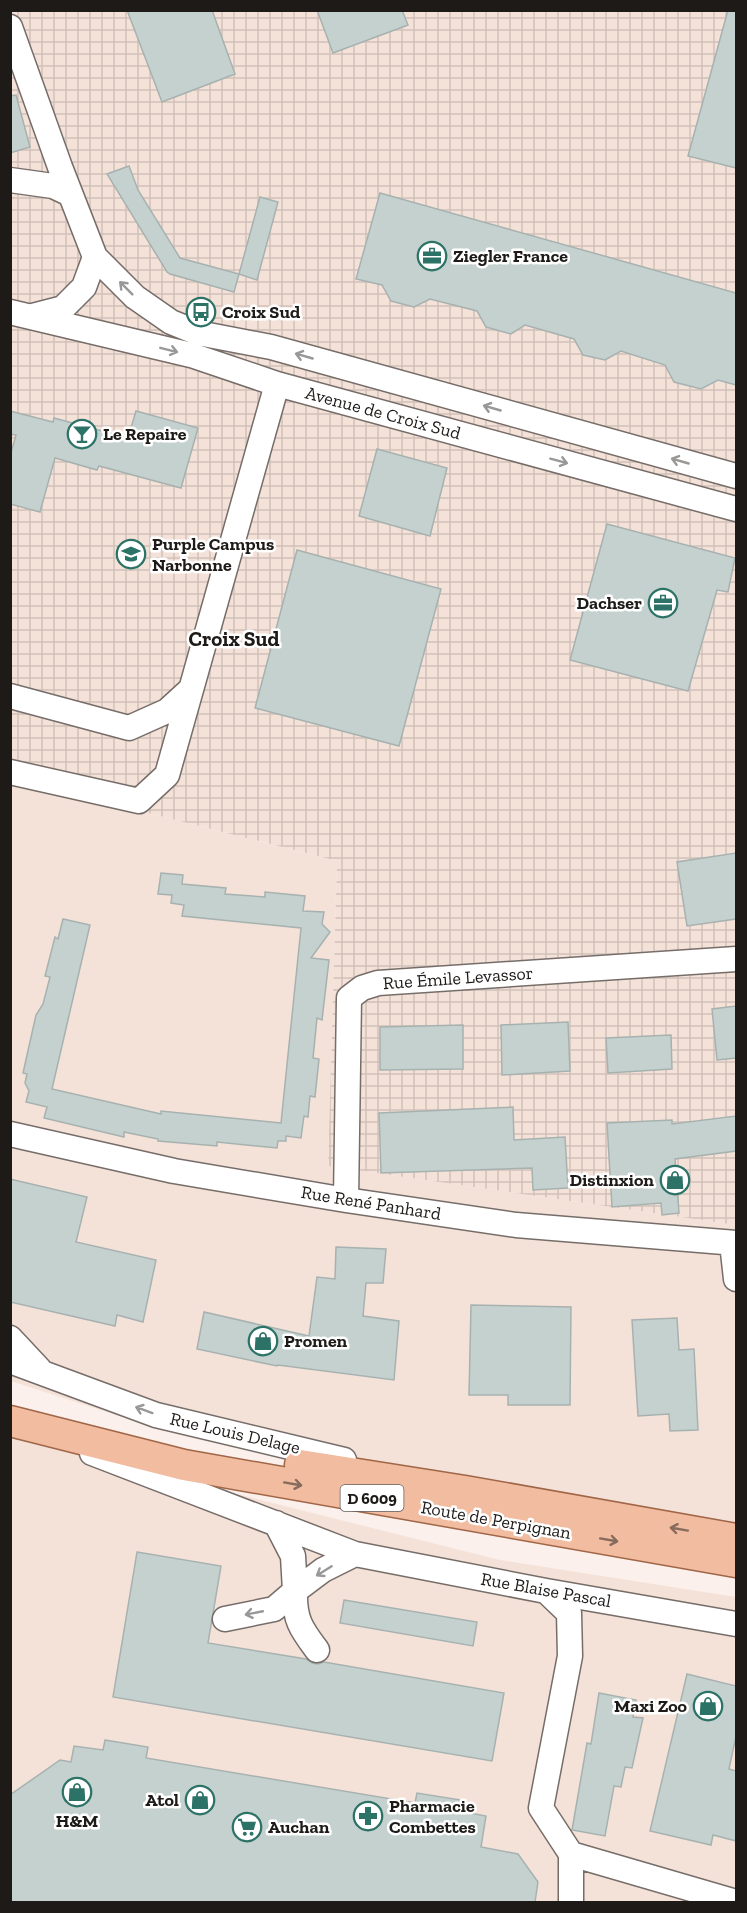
<svg xmlns="http://www.w3.org/2000/svg" width="747" height="1913" font-family="'Zilla Slab',serif">
  <style>
    .built { fill: #f4e2d9 }
    .industrial { fill: url(#industrial-grid) }
    .building { fill: #c5d1ce; stroke: #a7b2b0; stroke-width: 1.5 }
    .lines { fill: none; stroke-linecap: round; stroke-linejoin: round }
    .minor-casing { stroke: #766d69; stroke-width: 27 }
    .major-casing { stroke: #a06647; stroke-width: 33 }
    .minor { stroke: #fff; stroke-width: 24 }
    .major { stroke: #f1bca0; stroke-width: 30 }
    .oneway { stroke: #999897 }
    .oneway2 { stroke: #876b5c }
    .labels { text-anchor: middle; dominant-baseline: central; stroke-width: 5; stroke-linejoin: round; paint-order: stroke }
    .shield { fill: #fff; stroke: #615f5d; stroke-width: 1.5 }
    .shield-label { font-size: 16px; font-weight: bold; fill: #1d1a18 }
    .poi-label { font-size: 18px; font-weight: bold; fill: #1d1a18; stroke: #fff; text-anchor: start }
    .street-label { font-size: 18px; fill: #1d1a18; stroke: #fff }
    .quarter-label { font-size: 21px; font-weight: bold; fill: #1d1a18; stroke: #fff }
  </style>
  <defs>
    <pattern id="industrial-grid" width="8" height="8" patternUnits="userSpaceOnUse" patternTransform="scale(1.5)"><rect width="8" height="8" fill="#f4e2d9"/><path d="M0 4h8M4 0v8" fill="none" stroke="#d1c1ba"/></pattern>
  </defs>
  <rect width="100%" height="100%" fill="#fbf0eb"/>
  <!-- built -->
  <path class="built" d="M 10,778 L 337,861 L 328,1166 L 736,1225 L 736,1529 L 597,1507 L 119,1416 L 11,1381 Z
    M 10,1433 L 57,1449 L 500,1560 L 736,1597 L 736,1902 L 11,1902 Z"/>
  <!-- industrial -->
  <path class="industrial" d="M 10,11 L 736,11 L 736,1225 L 328,1166 L 337,861 L 11,778 Z"/>
  <!-- building -->
  <path class="building" d="M 127,10 L 212,10 L 235,74 L 162,102 Z
    M 317,10 L 402,10 L 408,25 L 333,53 Z
    M 728,10 L 736,10 L 736,168 L 688,156 Z
    M 16,95 L 30,147 L 10,153 L 10,96 Z
    M 129,166 L 138,190 L 180,258 L 239,274 L 234,292 L 170,274 L 167,272 L 107,174 Z
    M 380,193 L 736,293 L 736,385 L 718,380 L 701,389 L 674,382 L 665,365 L 621,351 L 605,360 L 583,355 L 574,339 L 525,325 L 511,334 L 486,327 L 477,311 L 430,299 L 414,307 L 391,301 L 382,285 L 356,279 Z
    M 260,197 L 278,202 L 257,280 L 239,274 Z
    M 10,411 L 53,422 L 54,418 L 128,438 L 136,411 L 198,428 L 181,488 L 99,466 L 97,470 L 55,458 L 40,512 L 10,504 L 10,456 L 16,435 L 10,434 Z
    M 377,449 L 447,468 L 430,536 L 359,516 Z
    M 607,524 L 735,558 L 728,592 L 717,590 L 688,691 L 570,660 Z
    M 297,550 L 441,589 L 399,746 L 255,708 Z
    M 736,853 L 736,919 L 687,926 L 677,862 Z
    M 161,873 L 183,875 L 182,884 L 226,888 L 225,894 L 265,897 L 265,892 L 305,896 L 303,911 L 324,912 L 322,924 L 330,932 L 311,958 L 329,960 L 322,1020 L 317,1018 L 313,1058 L 319,1059 L 315,1097 L 310,1096 L 308,1117 L 304,1116 L 301,1138 L 286,1136 L 286,1141 L 278,1141 L 277,1148 L 217,1142 L 217,1146 L 158,1141 L 158,1139 L 124,1132 L 124,1137 L 44,1118 L 47,1107 L 26,1102 L 29,1091 L 25,1083 L 27,1074 L 23,1073 L 36,1015 L 43,1004 L 50,977 L 45,976 L 55,937 L 58,939 L 63,919 L 90,925 L 52,1089 L 161,1114 L 161,1111 L 281,1123 L 301,928 L 182,916 L 184,905 L 171,903 L 172,895 L 158,894 Z
    M 736,1006 L 736,1058 L 717,1060 L 712,1009 Z
    M 568,1022 L 570,1071 L 502,1075 L 501,1025 Z
    M 463,1025 L 463,1069 L 380,1070 L 380,1027 Z
    M 671,1035 L 672,1069 L 608,1073 L 606,1038 Z
    M 513,1107 L 514,1140 L 565,1137 L 568,1188 L 533,1190 L 532,1168 L 381,1173 L 379,1113 Z
    M 736,1116 L 736,1151 L 675,1159 L 679,1213 L 662,1215 L 661,1203 L 612,1207 L 607,1123 L 672,1120 L 672,1124 Z
    M 10,1179 L 87,1197 L 76,1242 L 156,1260 L 143,1322 L 117,1315 L 115,1326 L 10,1302 Z
    M 336,1247 L 386,1249 L 383,1283 L 366,1283 L 363,1316 L 399,1321 L 394,1380 L 278,1365 L 277,1366 L 197,1349 L 204,1312 L 309,1336 L 317,1277 L 335,1279 Z
    M 471,1305 L 571,1307 L 570,1405 L 508,1405 L 508,1395 L 469,1395 Z
    M 677,1318 L 679,1350 L 694,1349 L 698,1430 L 670,1431 L 669,1414 L 638,1416 L 632,1320 Z
    M 137,1552 L 221,1566 L 208,1643 L 306,1659 L 312,1663 L 318,1664 L 324,1662 L 504,1693 L 492,1761 L 113,1697 Z
    M 344,1600 L 477,1622 L 473,1646 L 340,1623 Z
    M 687,1674 L 736,1686 L 736,1736 L 729,1769 L 736,1771 L 736,1841 L 713,1835 L 711,1845 L 650,1831 Z
    M 599,1693 L 636,1700 L 633,1717 L 643,1718 L 632,1768 L 625,1767 L 621,1787 L 614,1786 L 605,1836 L 572,1830 L 587,1743 L 591,1744 Z
    M 105,1740 L 148,1747 L 146,1758 L 415,1803 L 417,1793 L 461,1800 L 459,1811 L 486,1816 L 481,1847 L 518,1854 L 538,1882 L 535,1902 L 10,1902 L 10,1795 L 60,1760 L 71,1762 L 74,1746 L 103,1750 Z"/>
  <g class="lines">
    <!-- minor casing -->
    <g class="minor-casing">
      <path id="minor" d="M 10,27 L 60,167 L 95,257 L 135,297 L 171,322 L 198,333 L 271,347 L 736,476
        M 10,180 L 53,186 L 70,194
        M 10,312 L 191,355 L 277,384 L 736,509
        M 32,316 L 63,308 L 84,287 L 95,257
        M 10,696 L 129,728 L 167,711 L 191,689
        M 10,772 L 139,801 L 167,775 L 277,384
        M 10,1134 L 174,1171 L 346,1200 L 516,1225 L 736,1243
        M 346,1200 L 349,998 L 362,988 L 378,983 L 736,959
        M 732,1243 L 736,1279
        M 10,1338 L 39,1369
        M 10,1361 L 156,1415 L 344,1460
        M 92,1453 L 355,1554 L 546,1591 L 736,1624
        M 546,1591 L 569,1613 L 570,1656 L 541,1808 L 571,1854 L 571,1902
        M 225,1619 L 274,1609 L 295,1591 L 293,1556 L 276,1523
        M 317,1650 C 301,1629 294,1619 295,1591 L 323,1570 L 355,1554
        M 571,1854 L 736,1902"/>
    </g>
    <!-- major casing -->
    <g class="major-casing">
      <path id="major" d="M 10,1421 L 184,1465 L 736,1562
        M 300,1465 L 465,1491 L 736,1539"/>
    </g>
    <!-- minor -->
    <use href="#minor" class="minor"/>
    <!-- major -->
    <use href="#major" class="major"/>
  </g>
  <!-- one-way arrows -->
  <defs><path id="oneway-shaft" d="M-6 0H5M1.5-3L5.5 0L1.5 3" fill="none" stroke-width="1.6" stroke-linecap="round" stroke-linejoin="round" transform="scale(1.5)"/></defs>
  <g class="oneway">
    <use href="#oneway-shaft" transform="translate(126 288) rotate(-135)"/>
    <use href="#oneway-shaft" transform="translate(169 350) rotate(14)"/>
    <use href="#oneway-shaft" transform="translate(304 356) rotate(-164)"/>
    <use href="#oneway-shaft" transform="translate(492 408) rotate(-164)"/>
    <use href="#oneway-shaft" transform="translate(559 461) rotate(15)"/>
    <use href="#oneway-shaft" transform="translate(680 461) rotate(-164)"/>
    <use href="#oneway-shaft" transform="translate(144 1410) rotate(-160)"/>
    <use href="#oneway-shaft" transform="translate(324 1571) rotate(148)"/>
    <use href="#oneway-shaft" transform="translate(254 1613) rotate(169)"/>
  </g>
  <g class="oneway2">
    <use href="#oneway-shaft" transform="translate(293 1484) rotate(10)"/>
    <use href="#oneway-shaft" transform="translate(679 1529) rotate(-170)"/>
    <use href="#oneway-shaft" transform="translate(609 1540) rotate(10)"/>
  </g>
  <!-- icons -->
  <defs>
    <g id="office-ring" transform="scale(1.5)"><circle r="9.5" fill="#fff" stroke="#2d7267" stroke-width="1.5"/><path d="M-6-3h4V-5.5h4V-3h4V5H-6ZM-1-4.5V-3h2v-1.5ZM-6 0V1H6V0Z" fill="#2d7267"/></g>
    <g id="bus-ring" transform="scale(1.5)"><circle r="9.5" fill="#fff" stroke="#2d7267" stroke-width="1.5"/><path d="M-5-6H5V4H4V6H2V4H-2V6H-4V4H-5ZM-3.5-4V0h7V-4ZM-3.5 1.2v1.5H-2V1.2ZM2 1.2v1.5H3.5V1.2Z" fill="#2d7267"/></g>
    <g id="bar-ring" transform="scale(1.5)"><circle r="9.5" fill="#fff" stroke="#2d7267" stroke-width="1.5"/><path d="M-6-5H6L.8 .8V4.5H3.5V6h-7V4.5H-.8V.8Z" fill="#2d7267"/></g>
    <g id="university-ring" transform="scale(1.5)"><circle r="9.5" fill="#fff" stroke="#2d7267" stroke-width="1.5"/><path d="M0-5L7-2L0 1L-7-2ZM-4 1L0 2.5L4 1V4Q0 6-4 4Z" fill="#2d7267"/></g>
    <g id="shop-ring" transform="scale(1.5)"><circle r="9.5" fill="#fff" stroke="#2d7267" stroke-width="1.5"/><path d="M-5-2.5h2.3a2.7 3.5 0 0 1 5.4 0H5L5.5 6h-11ZM-1.5-2.5h3a1.5 2.3 0 0 0-3 0Z" fill="#2d7267"/></g>
    <g id="pharmacy-ring" transform="scale(1.5)"><circle r="9.5" fill="#fff" stroke="#2d7267" stroke-width="1.5"/><path d="M-2-6h4v4h4v4h-4v4h-4v-4h-4v-4h4Z" fill="#2d7267"/></g>
    <g id="supermarket-ring" transform="scale(1.5)"><circle r="9.5" fill="#fff" stroke="#2d7267" stroke-width="1.5"/><path d="M-6-5.5h2.5l.6 2H6L4.5 2H-2.5L-4.4-4H-6ZM-1.5 3.2a1.3 1.3 0 1 0 .1 0ZM3 3.2a1.3 1.3 0 1 0 .1 0Z" fill="#2d7267"/></g>
  </defs>
  <g fill-rule="evenodd">
    <use href="#office-ring" x="432" y="256"/>
    <use href="#bus-ring" x="201" y="312"/>
    <use href="#bar-ring" x="82" y="434"/>
    <use href="#university-ring" x="131" y="554"/>
    <use href="#office-ring" x="663" y="603"/>
    <use href="#shop-ring" x="675" y="1180"/>
    <use href="#shop-ring" x="263" y="1341"/>
    <use href="#shop-ring" x="708" y="1706"/>
    <use href="#shop-ring" x="77" y="1792"/>
    <use href="#shop-ring" x="200" y="1800"/>
    <use href="#pharmacy-ring" x="368" y="1816"/>
    <use href="#supermarket-ring" x="247" y="1827"/>
  </g>
  <g class="labels">
    <!-- shield labels -->
    <rect class="shield" x="340.5" y="1485" width="63" height="26" rx="4.5"/>
    <g class="shield-label">
      <text x="372" y="1498">D 6009</text>
    </g>
    <!-- poi labels -->
    <g class="poi-label">
      <text x="453" y="256">Ziegler France</text>
      <text x="222" y="312">Croix Sud</text>
      <text x="103" y="434">Le Repaire</text>
      <text x="152" y="544">Purple Campus<tspan x="152" dy="21">Narbonne</tspan></text>
      <text x="642" y="603" text-anchor="end">Dachser</text>
      <text x="654" y="1180" text-anchor="end">Distinxion</text>
      <text x="284" y="1341">Promen</text>
      <text x="687" y="1706" text-anchor="end">Maxi Zoo</text>
      <text x="179" y="1800" text-anchor="end">Atol</text>
      <text x="389" y="1806">Pharmacie<tspan x="389" dy="21">Combettes</tspan></text>
      <text x="77" y="1821" text-anchor="middle">H&amp;M</text>
      <text x="268" y="1827">Auchan</text>
    </g>
    <!-- street labels -->
    <g class="street-label">
      <text transform="translate(383 413) rotate(15)">Avenue de Croix Sud</text>
      <text transform="translate(458 978) rotate(-4)">Rue Émile Levassor</text>
      <text transform="translate(371 1203) rotate(9)">Rue René Panhard</text>
      <text transform="translate(235 1433) rotate(13)">Rue Louis Delage</text>
      <text transform="translate(496 1520) rotate(10)">Route de Perpignan</text>
      <text transform="translate(546 1590) rotate(10)">Rue Blaise Pascal</text>
    </g>
    <!-- quarter labels -->
    <g class="quarter-label">
      <text x="234" y="638">Croix Sud</text>
    </g>
  </g>
  <!-- border -->
  <rect width="747" height="1913" fill="none" stroke="#1d1a18" stroke-width="24"/>
</svg>
